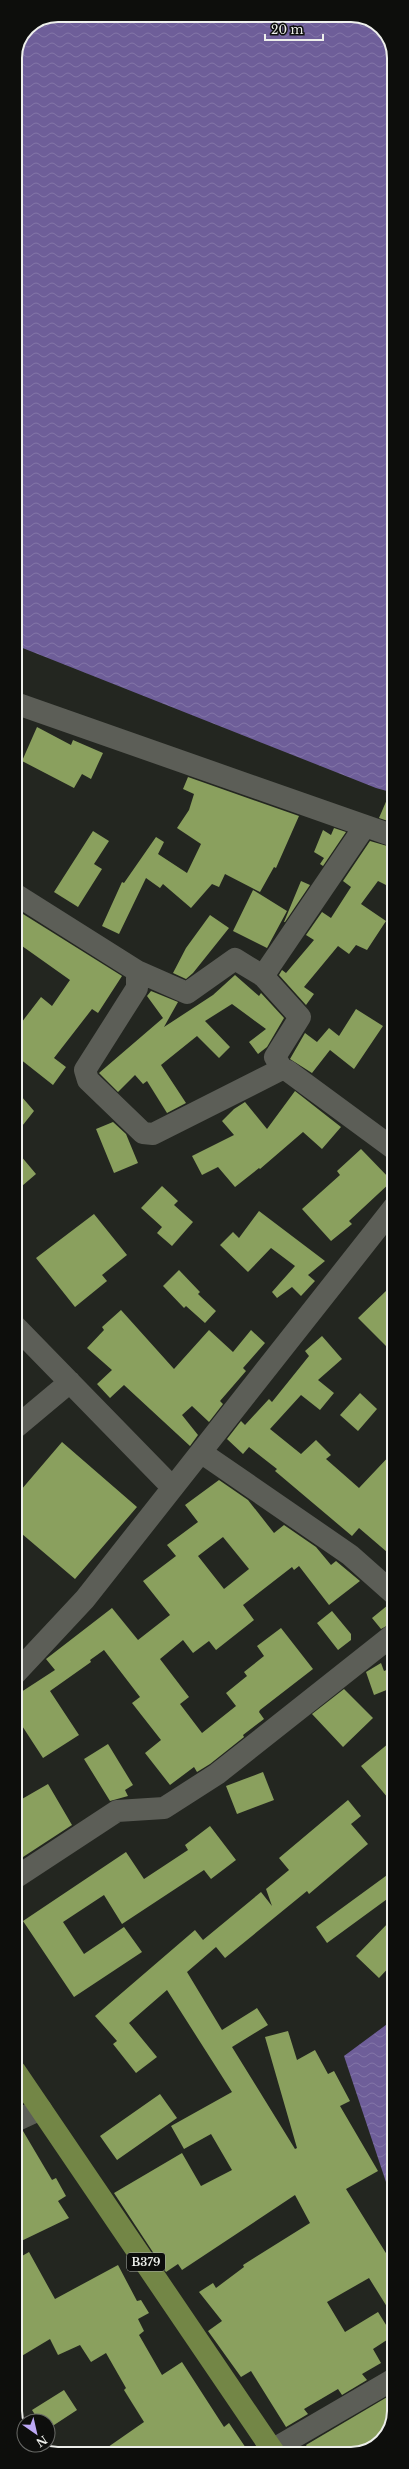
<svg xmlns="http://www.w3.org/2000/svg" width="409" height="2469" font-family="'Libre Baskerville',serif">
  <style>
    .water { fill: url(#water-waves) }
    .building { fill: #8aa05e; fill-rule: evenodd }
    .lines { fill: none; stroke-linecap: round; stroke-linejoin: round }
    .minor { stroke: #5c5e57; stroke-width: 22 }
    .major { stroke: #738646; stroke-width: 22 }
    .labels { text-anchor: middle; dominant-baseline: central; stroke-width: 4; stroke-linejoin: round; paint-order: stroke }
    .shield { fill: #0d0e0c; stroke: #aaaca8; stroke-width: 1 }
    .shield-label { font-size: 11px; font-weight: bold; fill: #edefeb }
    .rim { fill: none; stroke: #edefeb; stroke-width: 2 }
  </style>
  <defs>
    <pattern id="water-waves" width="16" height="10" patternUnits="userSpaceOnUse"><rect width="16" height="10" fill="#6e5e99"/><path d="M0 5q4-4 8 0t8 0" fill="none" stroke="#8375a7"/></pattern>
  </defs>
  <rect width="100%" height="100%" fill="#232620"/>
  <!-- water -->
  <path class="water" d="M 59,15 L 356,15 L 381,28 L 394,53 L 394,793 L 376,788 L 15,645 L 15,58 L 28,28 Z
    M 394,2019 L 394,2193 L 386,2182 L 344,2056 Z"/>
  <!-- building -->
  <path class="building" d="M 37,727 L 71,745 L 73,740 L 103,753 L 91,779 L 82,774 L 74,788 L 22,761 Z
    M 188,777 L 299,816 L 276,868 L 274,867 L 260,892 L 225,874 L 219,887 L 212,884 L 191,908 L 163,884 L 160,888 L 146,878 L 119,934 L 102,926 L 122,882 L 124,883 L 156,837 L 164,842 L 158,854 L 187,873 L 201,844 L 177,828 L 189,810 L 194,794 L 183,789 Z
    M 394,783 L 394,823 L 379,818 Z
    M 334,828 L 346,832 L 323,866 L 320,864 L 324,858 L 314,852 L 323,830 L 331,835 Z
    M 93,831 L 109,841 L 94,864 L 102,869 L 78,907 L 54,892 Z
    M 370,841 L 394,848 L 394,889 L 378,881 L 361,904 L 386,921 L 367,950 L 356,945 L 349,954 L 338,946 L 304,987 L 314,994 L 306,1005 L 279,975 L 282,970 L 286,973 L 314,940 L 306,935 L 322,912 L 331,918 L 351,887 L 343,881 Z
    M 301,881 L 310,885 L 285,922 L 284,922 Z
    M 253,890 L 287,911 L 267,948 L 233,931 Z
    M 15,909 L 122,976 L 98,1013 L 92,1009 L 54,1058 L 66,1067 L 53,1085 L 15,1055 L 15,1031 L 41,997 L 52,1006 L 70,980 L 15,941 Z
    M 210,915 L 229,928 L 193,973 L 186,979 L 173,973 L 186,948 Z
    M 235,975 L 259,996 L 261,993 L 284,1018 L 267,1047 L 258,1054 L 249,1042 L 266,1029 L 232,1004 L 205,1021 L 230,1047 L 219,1058 L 197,1036 L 161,1065 L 186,1103 L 167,1113 L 147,1081 L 143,1084 L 135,1075 L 118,1092 L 99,1073 L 163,1018 L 147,996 L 151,991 L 178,1002 L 164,1027 L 213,995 Z
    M 356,1009 L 383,1026 L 354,1069 L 330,1050 L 312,1073 L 290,1059 L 305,1033 L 317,1042 L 329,1028 L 339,1036 Z
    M 15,1089 L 34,1111 L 15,1135 Z
    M 295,1091 L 341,1127 L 322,1149 L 303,1132 L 260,1169 L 259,1168 L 235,1187 L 218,1167 L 202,1175 L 192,1156 L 234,1135 L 222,1121 L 234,1109 L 245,1102 L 267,1129 Z
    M 113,1122 L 126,1134 L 138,1163 L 114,1173 L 96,1129 Z
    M 15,1149 L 36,1174 L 15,1192 Z
    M 361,1149 L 392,1181 L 349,1221 L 352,1224 L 331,1241 L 302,1209 L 340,1175 L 337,1171 Z
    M 162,1186 L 178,1201 L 174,1205 L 193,1222 L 172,1246 L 157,1233 L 162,1227 L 141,1208 Z
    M 259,1211 L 325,1261 L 308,1275 L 315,1281 L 301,1296 L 292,1287 L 277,1298 L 272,1292 L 295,1266 L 271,1248 L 248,1272 L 220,1245 L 233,1232 L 239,1238 Z
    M 94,1214 L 127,1255 L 102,1275 L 107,1281 L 75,1307 L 36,1258 Z
    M 179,1270 L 200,1292 L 198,1294 L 216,1311 L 205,1323 L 186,1306 L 184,1308 L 163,1286 Z
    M 386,1291 L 394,1299 L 394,1354 L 358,1318 Z
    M 121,1310 L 174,1369 L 209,1330 L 233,1352 L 251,1330 L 265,1343 L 243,1368 L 246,1371 L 220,1401 L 223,1404 L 209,1422 L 192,1406 L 182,1415 L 198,1435 L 190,1446 L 124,1385 L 110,1398 L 97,1384 L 112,1370 L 87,1348 L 104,1330 L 102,1327 Z
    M 322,1336 L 342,1359 L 318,1380 L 334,1393 L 320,1410 L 301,1395 L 270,1429 L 301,1454 L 316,1440 L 331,1455 L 326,1459 L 359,1488 L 394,1451 L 394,1558 L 359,1528 L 352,1536 L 275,1471 L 277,1469 L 249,1447 L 243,1454 L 227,1439 L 241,1421 L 245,1425 L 269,1399 L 272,1402 L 309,1356 L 305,1351 Z
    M 360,1393 L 377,1409 L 358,1431 L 340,1415 Z
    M 62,1442 L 137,1507 L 75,1579 L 15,1528 L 15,1497 Z
    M 219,1480 L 248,1500 L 274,1533 L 284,1525 L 316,1547 L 331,1565 L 336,1561 L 360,1581 L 329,1605 L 299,1566 L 294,1570 L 292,1567 L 243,1605 L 254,1620 L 216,1650 L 209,1641 L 193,1653 L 183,1640 L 160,1659 L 189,1697 L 180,1704 L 202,1733 L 236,1706 L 226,1693 L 247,1676 L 244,1672 L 264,1656 L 257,1646 L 281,1628 L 313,1669 L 260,1710 L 259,1712 L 264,1719 L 243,1735 L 244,1737 L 210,1764 L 197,1772 L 194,1767 L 170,1785 L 145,1753 L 161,1740 L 132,1703 L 140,1697 L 104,1650 L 90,1660 L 91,1662 L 50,1691 L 79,1735 L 43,1758 L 15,1715 L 15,1696 L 55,1670 L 46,1659 L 112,1608 L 138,1640 L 170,1615 L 143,1581 L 176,1556 L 167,1545 L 198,1522 L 185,1505 ZM 223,1537 L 249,1569 L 224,1589 L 198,1556 Z
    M 388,1605 L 394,1606 L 394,1622 L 381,1629 L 372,1618 Z
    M 332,1611 L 351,1634 L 351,1640 L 338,1650 L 317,1623 Z
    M 381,1663 L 384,1671 L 394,1667 L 394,1687 L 374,1695 L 366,1672 Z
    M 344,1689 L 373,1718 L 343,1747 L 312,1714 Z
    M 394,1739 L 394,1805 L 361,1766 Z
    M 108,1744 L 133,1785 L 125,1790 L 128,1796 L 110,1801 L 84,1759 Z
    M 263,1772 L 274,1800 L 237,1814 L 226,1786 Z
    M 48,1784 L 72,1825 L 23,1857 L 15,1845 L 15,1803 Z
    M 348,1800 L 361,1816 L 351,1824 L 368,1844 L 309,1894 L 307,1891 L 225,1958 L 216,1947 L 187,1972 L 222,2030 L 257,2008 L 268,2025 L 232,2047 L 295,2149 L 297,2148 L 265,2037 L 288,2031 L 297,2060 L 315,2050 L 328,2074 L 334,2071 L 350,2101 L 340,2106 L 378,2171 L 346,2189 L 394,2266 L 394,2318 L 369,2278 L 327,2302 L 345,2332 L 378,2312 L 393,2336 L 373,2349 L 381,2363 L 362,2374 L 367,2380 L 342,2395 L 338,2389 L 304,2409 L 308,2414 L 286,2427 L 251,2371 L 241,2377 L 208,2331 L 222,2321 L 199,2292 L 213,2283 L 216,2288 L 244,2267 L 243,2265 L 310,2223 L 295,2195 L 182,2270 L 178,2264 L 166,2272 L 114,2193 L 182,2153 L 201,2186 L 232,2170 L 211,2134 L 184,2149 L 171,2126 L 232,2092 L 167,1990 L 129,2023 L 157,2057 L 136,2073 L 113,2044 L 117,2041 L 95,2016 L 195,1930 L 203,1940 L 261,1892 L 272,1906 L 266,1889 L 289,1870 L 279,1858 Z
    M 210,1826 L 236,1860 L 211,1879 L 204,1870 L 122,1924 L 104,1895 L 63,1922 L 84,1954 L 124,1927 L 142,1952 L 74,1997 L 23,1921 L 126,1852 L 144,1879 L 188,1850 L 185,1845 Z
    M 394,1870 L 394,1894 L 327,1943 L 316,1927 Z
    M 394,1917 L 394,1962 L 379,1978 L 356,1956 Z
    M 160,2094 L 177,2118 L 117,2160 L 100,2136 Z
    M 23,2131 L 52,2180 L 56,2178 L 66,2196 L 58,2201 L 69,2218 L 15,2244 L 15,2133 Z
    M 29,2252 L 55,2299 L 118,2265 L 137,2301 L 141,2300 L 149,2313 L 138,2319 L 144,2331 L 139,2335 L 162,2375 L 182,2362 L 224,2427 L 229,2423 L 250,2454 L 98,2454 L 144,2422 L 124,2390 L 126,2388 L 106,2353 L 91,2362 L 80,2345 L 58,2355 L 50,2339 L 15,2360 L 15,2260 Z
    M 64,2390 L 77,2410 L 48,2429 L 48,2421 L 39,2421 L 32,2410 Z
    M 394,2393 L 394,2410 L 383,2439 L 356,2454 L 312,2454 L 306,2445 Z"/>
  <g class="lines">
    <!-- minor -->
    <path class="minor" d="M 15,703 L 394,836
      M 15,894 L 137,971 L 137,988 L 85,1070 L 88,1080 L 143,1133 L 153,1134 L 282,1069 L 288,1071 L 394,1149
      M 137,971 L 187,993 L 235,959 L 263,976 L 300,1017 L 275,1057 L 282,1069
      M 263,976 L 365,826
      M 15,1326 L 172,1487
      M 15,1428 L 70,1382
      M 202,1453 L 350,1555 L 394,1594
      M 15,1674 L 85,1599 L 394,1207
      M 15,1878 L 117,1811 L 164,1808 L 217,1774 L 394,1634
      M 15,2121 L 41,2109
      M 272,2450 L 394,2379"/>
    <!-- major -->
    <path class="major" d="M 15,2071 L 275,2454"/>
  </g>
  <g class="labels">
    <!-- shield labels -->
    <rect class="shield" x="127" y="2253" width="38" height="18" rx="3"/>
    <g class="shield-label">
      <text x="146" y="2262">B379</text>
    </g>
  </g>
  <!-- crop -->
  <path d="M0 0H409V2469H0ZM58 22H351A36 36 0 0 1 387 58V2411A36 36 0 0 1 351 2447H58A36 36 0 0 1 22 2411V58A36 36 0 0 1 58 22Z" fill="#0d0e0c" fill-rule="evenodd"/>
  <path class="rim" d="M58 22H351A36 36 0 0 1 387 58V2411A36 36 0 0 1 351 2447H58A36 36 0 0 1 22 2411V58A36 36 0 0 1 58 22Z"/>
  <!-- north arrow -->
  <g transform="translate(36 2433) rotate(146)"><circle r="19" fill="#0d0e0c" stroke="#676865"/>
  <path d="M0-3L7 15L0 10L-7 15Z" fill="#bda9f5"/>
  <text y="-6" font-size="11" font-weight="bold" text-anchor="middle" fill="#edefeb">N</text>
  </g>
  <!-- scale -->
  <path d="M265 34v6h58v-6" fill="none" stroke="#edefeb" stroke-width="2"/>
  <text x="271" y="34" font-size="12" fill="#edefeb" stroke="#0d0e0c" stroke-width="3" paint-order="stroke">20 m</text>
</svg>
